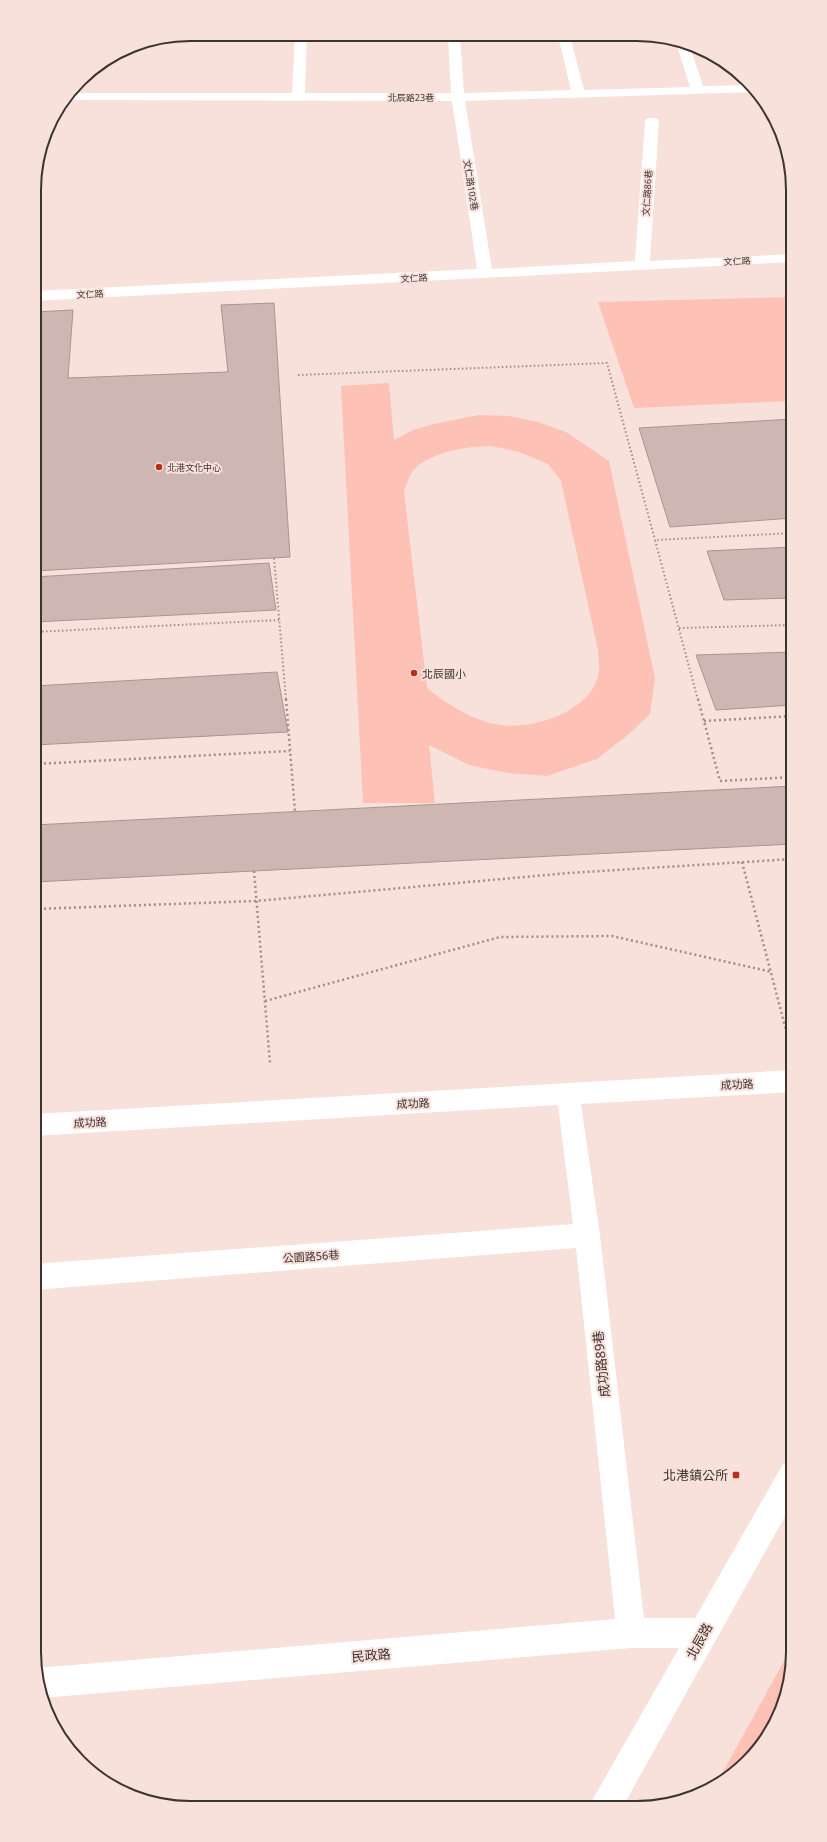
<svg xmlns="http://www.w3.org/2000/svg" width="827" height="1842" font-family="'Noto Sans','Noto Sans TC',sans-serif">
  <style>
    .green { fill: #fec1b5; fill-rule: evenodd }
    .building { fill: #ceb7b3; stroke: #ab9490 }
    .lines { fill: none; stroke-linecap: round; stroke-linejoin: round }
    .path-far1 { stroke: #9f8e8a; stroke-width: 2; stroke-dasharray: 1.5 2.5; stroke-linecap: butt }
    .path { stroke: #9f8e8a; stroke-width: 2.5; stroke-dasharray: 2 3; stroke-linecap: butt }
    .minor { fill: #fff; fill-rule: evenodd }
    .poi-dot { fill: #ba2e1a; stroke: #f8e0db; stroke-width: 1.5 }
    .labels { text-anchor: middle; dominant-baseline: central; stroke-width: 4; stroke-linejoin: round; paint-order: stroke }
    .far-street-label { font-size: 9px; fill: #3d3331; stroke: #f8e0db }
    .far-poi-label { font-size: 9px; fill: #3d3331; stroke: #f8e0db; text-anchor: start }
    .poi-label { font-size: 11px; fill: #3d3331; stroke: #f8e0db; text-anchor: start }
    .street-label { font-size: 11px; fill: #3d3331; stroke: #f8e0db }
    .near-street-label { font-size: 13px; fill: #3d3331; stroke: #f8e0db }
    .near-poi-label { font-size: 13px; fill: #3d3331; stroke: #f8e0db; text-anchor: end }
    .rim { fill: none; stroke: #3d3331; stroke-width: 2 }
  </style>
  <rect width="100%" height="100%" fill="#f8e0db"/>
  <!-- green -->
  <path class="green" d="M 793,297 L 793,401 L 634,408 L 598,302 Z
    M 389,383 L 394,440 L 413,430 L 434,424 L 479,415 L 509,416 L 538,422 L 566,432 L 609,461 L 655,678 L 650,714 L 630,733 L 597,759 L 547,776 L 508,773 L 469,765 L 429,745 L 435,803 L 363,803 L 341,386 ZM 491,446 L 519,452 L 548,464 L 561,481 L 598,650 C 598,657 600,665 599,672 C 593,711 534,730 500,725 C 473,721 448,705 427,688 L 404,492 C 407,482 410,471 419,465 C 440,450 467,447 491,446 Z
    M 793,1645 L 793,1662 L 781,1711 L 761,1747 L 723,1782 L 715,1786 Z"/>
  <!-- building -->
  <path class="building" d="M 274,303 L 290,557 L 34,571 L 34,312 L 73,310 L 68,378 L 228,372 L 221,305 Z
    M 793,419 L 793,518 L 670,527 L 639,428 Z
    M 793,547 L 793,598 L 724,600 L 707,551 Z
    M 269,563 L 276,610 L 34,622 L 34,577 Z
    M 793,652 L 793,705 L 716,710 L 696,655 Z
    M 277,672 L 288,732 L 34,745 L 34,686 Z
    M 793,786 L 793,844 L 34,882 L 34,825 Z"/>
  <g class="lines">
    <!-- path-far1 -->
    <path class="path-far1" d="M 298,375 L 607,363 L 655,540
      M 274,558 L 286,700
      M 679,628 L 793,625
      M 34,632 L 279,620
      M 698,700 L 655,540 L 793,533"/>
    <!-- path -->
    <path class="path" d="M 286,699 L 295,812
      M 698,699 L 720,781 L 793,777
      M 704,721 L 793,716
      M 34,764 L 290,751
      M 742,862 L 787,1034
      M 254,871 L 270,1063
      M 34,909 L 256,901 L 569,873 L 793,859
      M 265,1001 L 500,937 L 612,936 L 772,972"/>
    <!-- minor -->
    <path class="minor" d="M 295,35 L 307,35 L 305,93 L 451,93 L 448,36 L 460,36 L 464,93 L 571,90 L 558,36 L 570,36 L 584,90 L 690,87 L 676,42 L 677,40 L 689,44 L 703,86 L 750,85 L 756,92 L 465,101 L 492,269 L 635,261 L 645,121 L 647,118 L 657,118 L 659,121 L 650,261 L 793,254 L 793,262 L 34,301 L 34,291 L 477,269 L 452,101 L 66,100 L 71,93 L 292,93 Z
      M 793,1070 L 793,1092 L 581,1104 L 600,1235 L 644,1618 L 695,1618 L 783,1464 L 793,1460 L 793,1502 L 622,1808 L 589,1808 L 594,1797 L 679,1648 L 631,1648 L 42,1698 L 39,1693 L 36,1669 L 38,1668 L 615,1619 L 576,1248 L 34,1290 L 34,1264 L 573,1224 L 558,1105 L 34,1136 L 34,1114 Z"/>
  </g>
  <!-- markers -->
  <g class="poi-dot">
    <circle cx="159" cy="467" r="4"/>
    <circle cx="414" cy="673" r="4"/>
    <rect x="732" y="1471" width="8" height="8" rx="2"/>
  </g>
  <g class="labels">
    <!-- far-street labels -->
    <g class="far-street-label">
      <text x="411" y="97">北辰路23巷</text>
      <text transform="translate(471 185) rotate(81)">文仁路102巷</text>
      <text transform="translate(647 193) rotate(-86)">文仁路86巷</text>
      <text transform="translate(737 261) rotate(-3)">文仁路</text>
      <text transform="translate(414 278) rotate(-3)">文仁路</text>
      <text transform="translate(90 294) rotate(-3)">文仁路</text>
    </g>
    <!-- far-poi labels -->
    <g class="far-poi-label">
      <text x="167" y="467">北港文化中心</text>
    </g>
    <!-- poi labels -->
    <g class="poi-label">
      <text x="422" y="673">北辰國小</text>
    </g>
    <!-- street labels -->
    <g class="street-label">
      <text transform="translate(737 1084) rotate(-3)">成功路</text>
      <text transform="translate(413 1103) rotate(-3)">成功路</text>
      <text transform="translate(90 1122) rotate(-3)">成功路</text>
      <text transform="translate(311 1256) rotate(-4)">公園路56巷</text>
    </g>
    <!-- near-street labels -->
    <g class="near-street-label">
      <text transform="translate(601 1364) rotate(-96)">成功路89巷</text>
      <text transform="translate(699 1641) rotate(-61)">北辰路</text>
      <text transform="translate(371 1655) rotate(-5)">民政路</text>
    </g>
    <!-- near-poi labels -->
    <g class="near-poi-label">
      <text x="728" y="1475">北港鎮公所</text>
    </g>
  </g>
  <!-- crop -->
  <path d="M0 0H827V1842H0ZM190 41H637A149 149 0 0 1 786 190V1652A149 149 0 0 1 637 1801H190A149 149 0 0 1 41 1652V190A149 149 0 0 1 190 41Z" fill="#f8e0db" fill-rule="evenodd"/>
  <path class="rim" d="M190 41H637A149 149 0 0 1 786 190V1652A149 149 0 0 1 637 1801H190A149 149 0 0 1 41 1652V190A149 149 0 0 1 190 41Z"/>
</svg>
